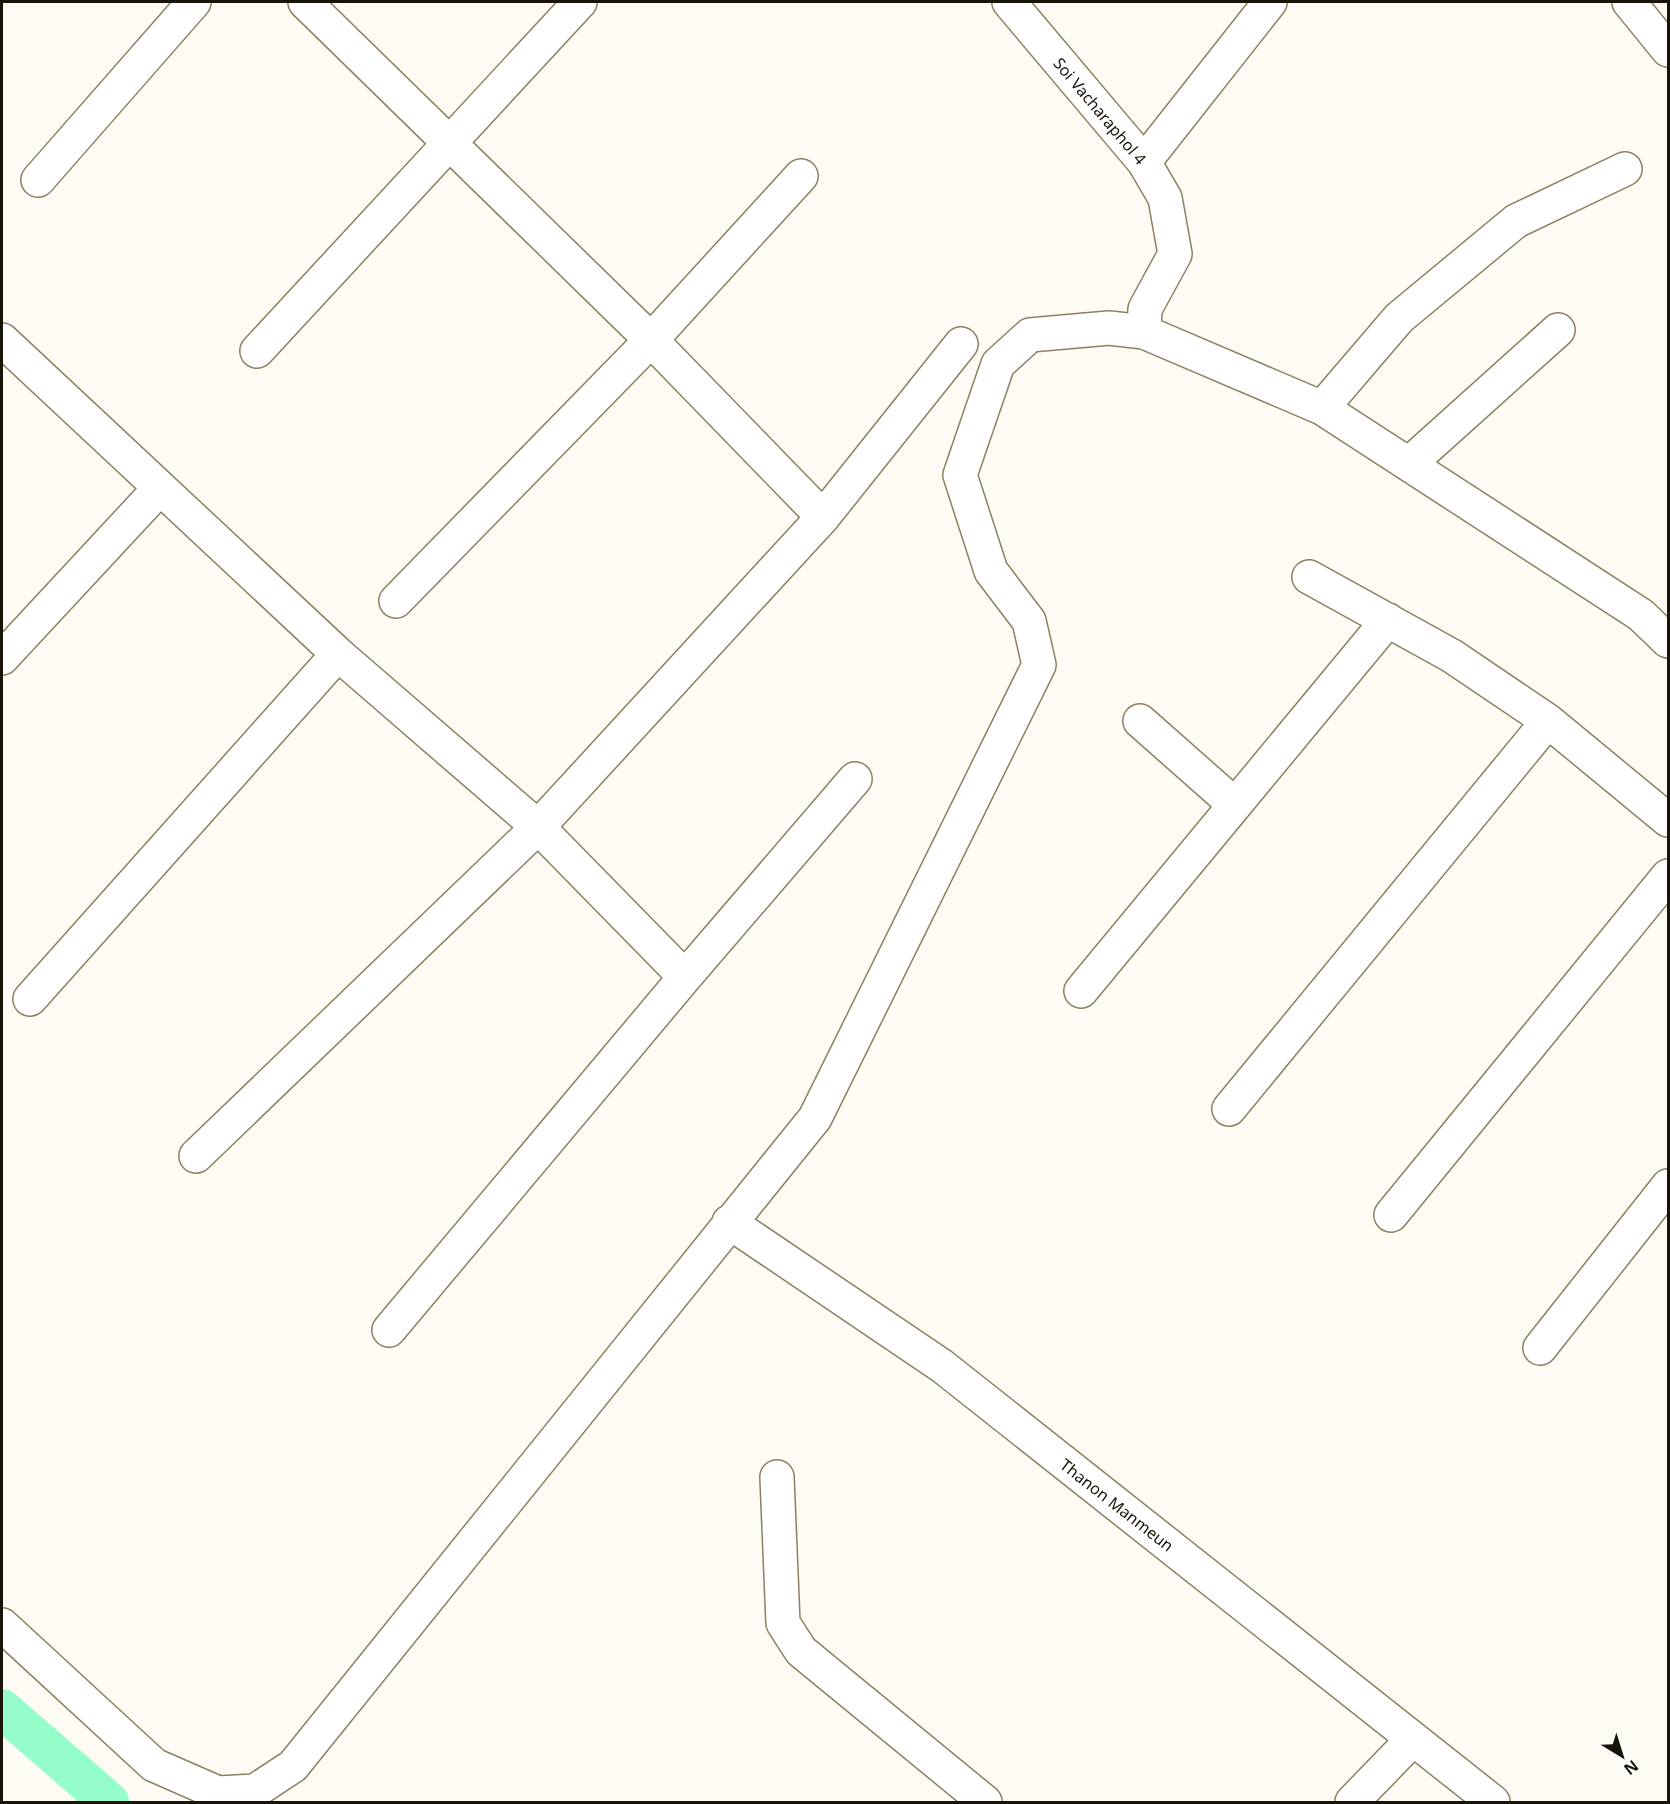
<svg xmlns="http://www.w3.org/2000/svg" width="1670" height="1804" font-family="'Noto Sans',sans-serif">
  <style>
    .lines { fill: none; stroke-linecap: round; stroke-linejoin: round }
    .canal { stroke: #95fdca; stroke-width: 40 }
    .minor-casing { stroke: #8b8161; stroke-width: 36 }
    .minor { stroke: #fff; stroke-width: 33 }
    .labels { text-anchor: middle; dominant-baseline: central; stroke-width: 4.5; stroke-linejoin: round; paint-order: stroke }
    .street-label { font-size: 16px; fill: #181407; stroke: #fff }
  </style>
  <rect width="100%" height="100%" fill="#fdfbf4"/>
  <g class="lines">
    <!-- canal -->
    <path class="canal" d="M 2,1709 L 109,1802"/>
    <!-- minor casing -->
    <g class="minor-casing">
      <path id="minor" d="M 1009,2 L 1144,162 L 1165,198 L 1175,254 L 1145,309 L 1144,332
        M 1629,2 L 1668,50
        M 1144,162 L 1270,2
        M 38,180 L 194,2
        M 2,340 L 338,654 L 538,827 L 685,977 L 389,1330
        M 257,351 L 580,2
        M 1322,408 L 1399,318 L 1516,221 L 1625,169
        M 1409,464 L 1558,330
        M 823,517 L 961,344
        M 1309,577 L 1452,656 L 1548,721 L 1668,820
        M 396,601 L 651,340 L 801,176
        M 2,658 L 160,488
        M 1140,721 L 1235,805
        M 685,977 L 855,779
        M 1081,991 L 1388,620
        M 30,999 L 338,654
        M 1229,1109 L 1548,721
        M 196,1156 L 538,827 L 823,517 L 651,340 L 305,2
        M 1391,1215 L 1668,876
        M 729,1222 L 942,1366 L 1493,1802
        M 1540,1348 L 1668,1186
        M 777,1477 L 783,1623 L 801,1651 L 985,1802
        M 2,1625 L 154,1765 L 218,1793 L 255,1791 L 293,1766 L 815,1118 L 1039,665 L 1029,621 L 991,571 L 960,475 L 998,364 L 1030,335 L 1109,328 L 1144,332 L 1322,408 L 1641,615 L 1668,641
        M 1352,1802 L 1413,1739"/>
    </g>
    <!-- minor -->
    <use href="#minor" class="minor"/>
  </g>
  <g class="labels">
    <!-- street labels -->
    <g class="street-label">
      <text transform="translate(1100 111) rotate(50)">Soi Vacharaphol 4</text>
      <text transform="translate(1117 1505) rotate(38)">Thanon Manmeun</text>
    </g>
  </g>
  <!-- border -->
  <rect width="1670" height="1804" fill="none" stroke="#181407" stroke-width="6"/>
  <!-- north arrow -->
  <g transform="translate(1622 1756) rotate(142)" stroke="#ffffff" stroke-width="4.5" paint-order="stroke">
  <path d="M0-4.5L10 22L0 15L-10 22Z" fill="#181407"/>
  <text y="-9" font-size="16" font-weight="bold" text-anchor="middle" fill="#181407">N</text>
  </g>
</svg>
